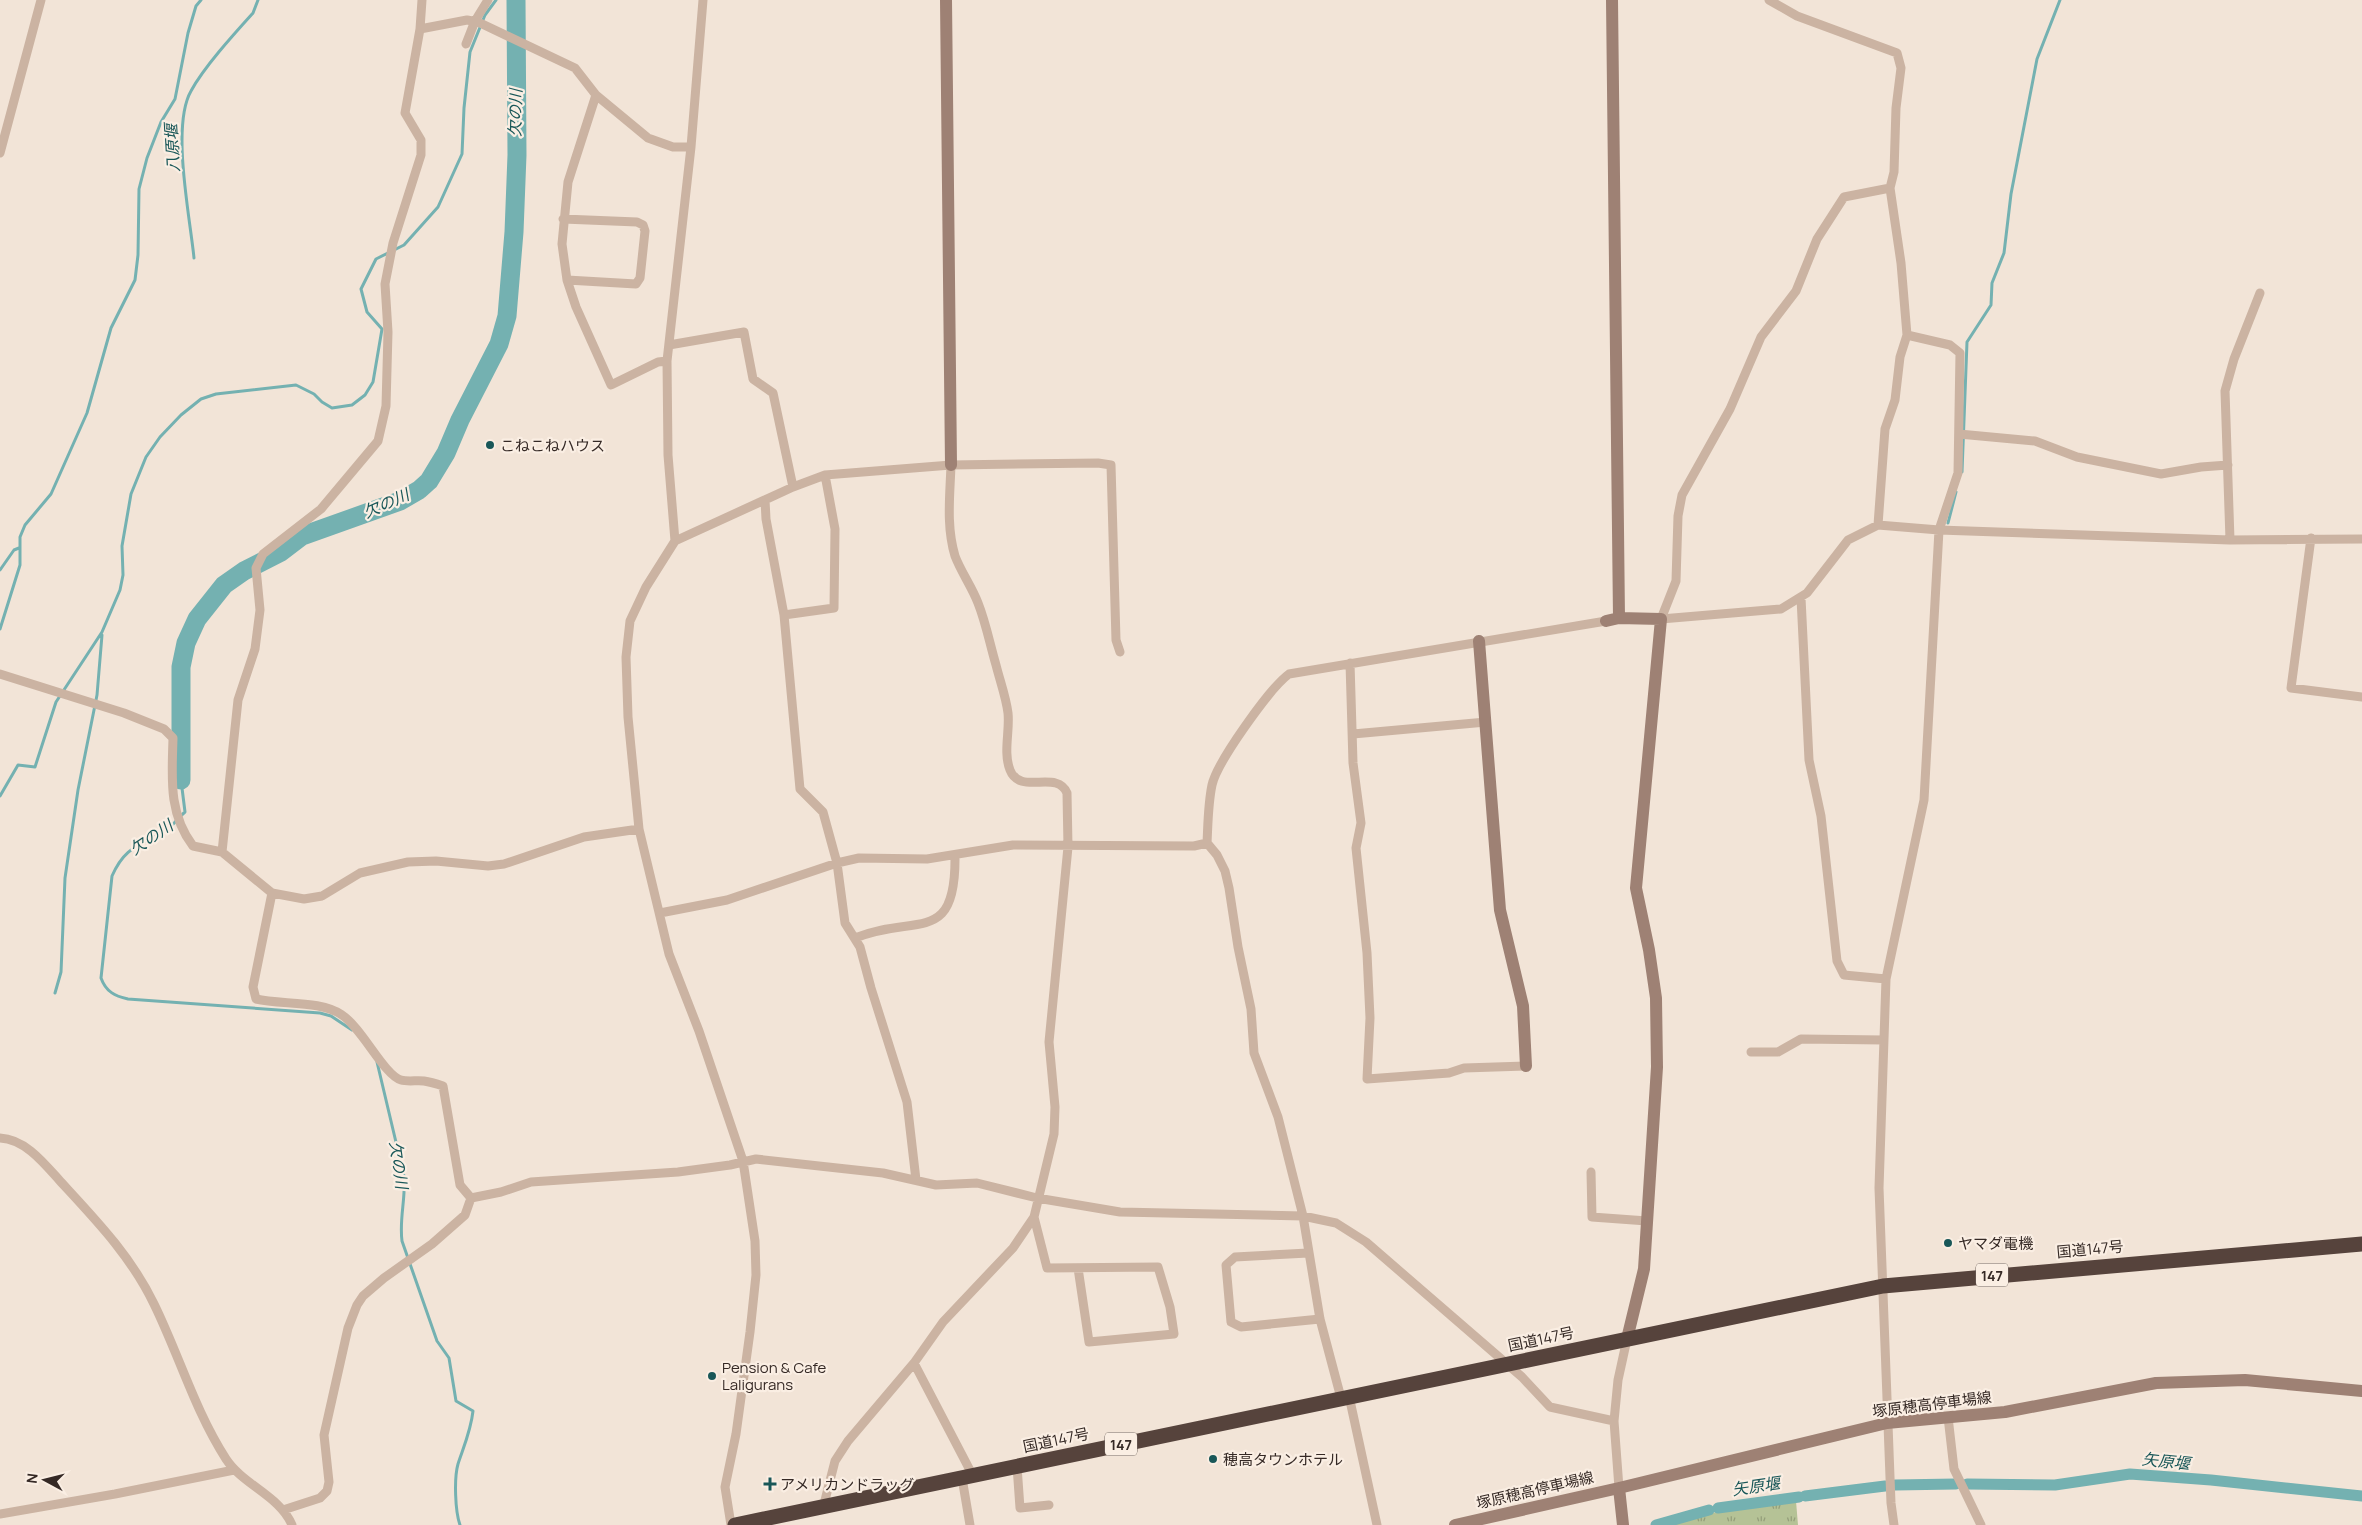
<svg xmlns="http://www.w3.org/2000/svg" width="2362" height="1525" font-family="Manrope,'Noto Sans JP',sans-serif">
  <style>
    .park { fill: url(#park-tufts) }
    .lines { fill: none; stroke-linecap: round; stroke-linejoin: round }
    .stream { stroke: #74b1b1; stroke-width: 3 }
    .canal { stroke: #74b1b1; stroke-width: 11 }
    .river { stroke: #74b1b1; stroke-width: 19 }
    .street { stroke: #cbb3a2; stroke-width: 9 }
    .secondary { stroke: #9e8174; stroke-width: 12 }
    .highway { stroke: #56433c; stroke-width: 15 }
    .poi-dot { fill: #195758; stroke: #faeee3; stroke-width: 2 }
    .labels { text-anchor: middle; dominant-baseline: central; stroke-width: 4.5; stroke-linejoin: round; paint-order: stroke }
    .shield { fill: #faeee3; stroke: #70645e; stroke-width: 1 }
    .shield-label { font-size: 14px; font-weight: bold; fill: #352925 }
    .poi-label { font-size: 15px; fill: #352925; stroke: #faeee3; text-anchor: start }
    .street-label { font-size: 15px; fill: #352925; stroke: #faeee3 }
    .water-label { font-size: 16px; font-style: italic; fill: #195758; stroke: #faeee3 }
  </style>
  <defs>
    <pattern id="park-tufts" width="24" height="20" patternUnits="userSpaceOnUse" patternTransform="scale(1.25)"><rect width="24" height="20" fill="#b5c296"/><path d="M3 7l-1-3M5 7V3M7 7l1-3M15 17l-1-3M17 17v-4M19 17l1-3" fill="none" stroke="#949e7a"/></pattern>
  </defs>
  <rect width="100%" height="100%" fill="#f2e4d7"/>
  <!-- park -->
  <path class="park" d="M 1796,1501 L 1798,1525 L 1668,1525 L 1704,1514 Z"/>
  <g class="lines">
    <!-- stream -->
    <path class="stream" d="M 194,258 C 190,217 171,126 191,91 C 204,67 234,34 253,13 L 258,0
      M 1962,472 L 1967,342 L 1991,305 L 1992,283 L 2004,253 L 2011,194 L 2037,59 L 2060,0
      M 1948,523 L 1956,492
      M 0,570 L 14,550 L 19,548
      M 0,629 L 20,565 L 20,537 L 25,525 L 51,494 L 87,413 L 111,328 L 135,280 L 138,255 L 139,189 L 147,158 L 161,122 L 175,99 L 188,33 L 196,6 L 201,0
      M 181,780 L 185,812 C 179,817 174,824 168,829 C 142,846 126,844 112,876 L 101,978 C 106,992 115,996 128,999 L 320,1013 L 331,1016 L 352,1030
      M 0,796 L 18,765 L 35,767 L 56,702 L 102,632 L 120,590 L 123,575 L 122,546 L 131,494 L 146,457 L 160,437 L 181,415 L 201,399 L 216,394 L 296,385 L 314,394 L 322,402 L 332,408 L 352,405 L 365,395 L 373,382 L 382,329 L 367,312 L 361,289 L 376,259 L 404,245 L 438,207 L 462,154 L 464,108 L 470,52 L 485,15 L 496,0
      M 55,993 L 61,972 L 65,878 L 78,790 L 97,695 L 102,635
      M 377,1062 L 404,1176 C 406,1198 399,1219 402,1241 L 437,1341 L 449,1358 L 456,1401 L 473,1411 C 471,1430 464,1446 458,1464 C 454,1478 455,1511 460,1525"/>
    <!-- canal -->
    <path class="canal" d="M 1967,1484 L 2055,1485 L 2130,1474 L 2211,1480 L 2362,1496
      M 1895,1485 L 1956,1484
      M 1805,1496 L 1885,1486
      M 1718,1508 L 1799,1497
      M 1656,1525 L 1709,1510"/>
    <!-- river -->
    <path class="river" d="M 181,780 L 181,667 L 186,643 L 197,619 L 224,585 L 244,571 L 281,552 L 302,536 L 400,501 L 419,490 L 429,481 L 446,453 L 460,420 L 499,344 L 507,316 L 514,232 L 517,155 L 516,0"/>
    <!-- street -->
    <path class="street" d="M 1769,0 L 1797,16 L 1897,53 L 1901,68 L 1896,108 L 1894,172 L 1890,188 L 1901,263 L 1907,335 L 1900,357 L 1895,400 L 1885,429 L 1878,525
      M 420,29 L 467,20 L 478,22 L 575,68 L 596,95 L 648,138 L 673,147 L 691,147
      M 466,44 L 475,21 L 488,0
      M 596,95 L 568,182 L 562,244 L 567,280 L 576,307 L 611,385 L 658,362 L 667,361
      M 0,153 L 41,0
      M 1890,188 L 1844,197 L 1817,239 L 1796,291 L 1761,337 L 1730,409 L 1682,495 L 1678,516 L 1676,581 L 1661,619 L 1781,609 L 1807,593 L 1848,540 L 1878,525 L 1939,530 L 2230,540 L 2362,539
      M 563,219 L 637,222 L 643,225 L 645,231 L 640,278 L 636,284 L 567,280
      M 669,345 L 744,332 L 753,379 L 773,393 L 793,487
      M 1959,434 L 2035,441 L 2077,457 L 2161,474 L 2201,467 L 2228,465
      M 765,500 L 766,519 L 784,615 L 800,789 L 823,812 L 837,863 L 845,923 L 860,947 L 871,988 L 907,1102 L 916,1180
      M 2311,538 L 2291,688 L 2362,697
      M 2230,540 L 2225,391 L 2234,359 L 2260,293
      M 675,541 L 668,455 L 667,361 L 691,147 L 703,0
      M 1801,598 L 1809,760 L 1821,816 L 1837,961 L 1844,975 L 1886,979
      M 784,615 L 834,608 L 835,529 L 825,475
      M 1350,663 L 1353,763 L 1361,823 L 1356,848 L 1367,953 L 1370,1018 L 1367,1079 L 1449,1073 L 1464,1068 L 1526,1066
      M 0,674 L 124,713 L 164,729 L 173,738 C 172,777 168,813 193,846 L 222,852 L 272,893 L 304,899 L 322,896 L 360,873 L 408,862 L 436,861 L 488,866 L 504,864 L 584,837 L 639,829
      M 1353,734 L 1486,722
      M 222,852 L 238,700 L 255,649 L 260,610 L 256,568 L 263,554 L 321,509 L 378,441 L 386,406 L 388,332 L 385,284 L 393,243 L 421,155 L 421,140 L 405,113 L 420,29 L 422,0
      M 272,893 L 253,987 L 256,999 C 281,1005 321,1000 342,1015 C 362,1028 384,1075 401,1080 C 408,1082 417,1080 424,1081 C 431,1082 437,1084 443,1086 L 460,1185 L 471,1198
      M 660,913 L 727,900 L 837,863 L 859,858 L 927,859 L 1013,845 L 1194,846 L 1207,843
      M 855,938 C 916,913 956,947 955,856
      M 1751,1052 L 1778,1052 L 1801,1039 L 1884,1040
      M 0,1138 C 25,1139 44,1163 60,1181 C 95,1219 131,1256 154,1304 C 179,1355 195,1411 226,1459 C 243,1485 280,1496 292,1525
      M 1591,1172 L 1592,1217 L 1647,1221
      M 471,1198 L 501,1192 L 531,1182 L 678,1172 L 730,1165 L 756,1159 L 883,1173 L 936,1185 L 977,1183 L 1037,1198 L 1120,1212 L 1303,1216 L 1336,1223 L 1366,1242 L 1522,1377 L 1550,1407 L 1614,1421
      M 1034,1217 L 1047,1268 L 1158,1267 L 1170,1307 L 1174,1334 L 1089,1342 L 1078,1268
      M 1308,1253 L 1235,1257 L 1226,1265 L 1231,1322 L 1241,1327 L 1320,1319
      M 914,1363 L 973,1476
      M 1349,1396 L 1377,1525
      M 1341,1398 L 1320,1319 L 1303,1216 L 1278,1117 L 1254,1053 L 1251,1009 L 1238,947 L 1229,888 L 1225,871 L 1217,855 L 1207,843 C 1208,824 1208,804 1212,785 C 1217,762 1270,688 1289,674 L 1606,621
      M 1948,1417 L 1954,1469 L 1981,1525
      M 1017,1466 L 1020,1508 L 1049,1505
      M 962,1478 L 970,1525
      M 1619,1488 L 1614,1421 L 1618,1380 L 1627,1339
      M 823,1508 L 835,1461 L 848,1441 L 914,1363 L 943,1322 L 1013,1248 L 1034,1217 L 1054,1134 L 1055,1107 L 1049,1042 L 1068,847 L 1067,793 C 1057,769 1020,796 1010,770 C 1003,752 1010,731 1008,713 C 1006,697 1000,681 996,665 C 990,645 986,623 978,603 C 972,587 961,572 955,556 C 946,526 950,495 951,465
      M 283,1510 L 320,1498 L 327,1491 L 329,1482 L 324,1435 L 348,1328 L 357,1305 L 363,1296 L 384,1278 L 432,1244 L 465,1215 L 471,1198
      M 0,1514 L 115,1494 L 234,1470
      M 731,1525 L 725,1487 L 736,1434 L 750,1332 L 756,1275 L 755,1241 L 743,1161 L 699,1031 L 669,954 L 639,829 L 628,717 L 626,657 L 630,621 L 646,587 L 675,541 L 793,487 L 825,475 L 951,465 L 1098,463 L 1111,465 L 1116,640 L 1120,652
      M 1894,1525 L 1891,1503 L 1879,1188 L 1886,979 L 1924,800 L 1939,530 L 1958,473 L 1960,353 L 1950,345 L 1907,335"/>
    <!-- secondary -->
    <path class="secondary" d="M 946,0 L 951,465
      M 1612,0 L 1619,618
      M 1606,621 L 1619,618 L 1661,619 L 1636,888 L 1649,950 L 1656,998 L 1657,1067 L 1644,1269 L 1627,1339
      M 1479,641 L 1500,910 L 1523,1006 L 1526,1066
      M 1619,1488 L 1623,1525
      M 1455,1525 L 1619,1488 L 1887,1423 L 2005,1412 L 2156,1383 L 2245,1380 L 2362,1391"/>
    <!-- highway -->
    <path class="highway" d="M 735,1525 L 1883,1286 L 2362,1244"/>
  </g>
  <!-- markers -->
  <g class="poi-dot">
    <circle cx="490" cy="445" r="5"/>
    <circle cx="1948" cy="1243" r="5"/>
    <circle cx="712" cy="1376" r="5"/>
    <circle cx="1213" cy="1459" r="5"/>
    <path d="M767.5 1476.5h5v5h5v5h-5v5h-5v-5h-5v-5h5z"/>
  </g>
  <g class="labels">
    <!-- shield labels -->
    <g class="shield">
      <rect x="1976" y="1263.5" width="32" height="23" rx="4"/>
      <rect x="1105" y="1432.5" width="32" height="23" rx="4"/>
    </g>
    <g class="shield-label">
      <text x="1992" y="1275">147</text>
      <text x="1121" y="1444">147</text>
    </g>
    <!-- poi labels -->
    <g class="poi-label">
      <text x="500" y="445">こねこねハウス</text>
      <text x="1958" y="1243">ヤマダ電機</text>
      <text x="722" y="1367">Pension &amp; Cafe<tspan x="722" dy="17">Laligurans</tspan></text>
      <text x="1223" y="1459">穂高タウンホテル</text>
      <text x="780" y="1484">アメリカンドラッグ</text>
    </g>
    <!-- street labels -->
    <g class="street-label">
      <text transform="translate(2090 1249) rotate(-5)">国道147号</text>
      <text transform="translate(1541 1339) rotate(-12)">国道147号</text>
      <text transform="translate(1932 1404) rotate(-7)">塚原穂高停車場線</text>
      <text transform="translate(1056 1440) rotate(-12)">国道147号</text>
      <text transform="translate(1535 1490) rotate(-13)">塚原穂高停車場線</text>
    </g>
    <!-- water labels -->
    <g class="water-label">
      <text transform="translate(515 113) rotate(-89)">欠の川</text>
      <text transform="translate(172 148) rotate(-93)">八原堰</text>
      <text transform="translate(386 503) rotate(-24)">欠の川</text>
      <text transform="translate(151 837) rotate(-34)">欠の川</text>
      <text transform="translate(399 1165) rotate(82)">欠の川</text>
      <text transform="translate(2166 1461) rotate(6)">矢原堰</text>
      <text transform="translate(1756 1486) rotate(-8)">矢原堰</text>
    </g>
  </g>
  <!-- north arrow -->
  <g transform="translate(45 1480) rotate(277)" stroke="#faeee3" stroke-width="4" paint-order="stroke">
  <path d="M0-4L9 19L0 12L-9 19Z" fill="#352925"/>
  <text y="-8" font-size="14" font-weight="bold" text-anchor="middle" fill="#352925">N</text>
  </g>
</svg>
